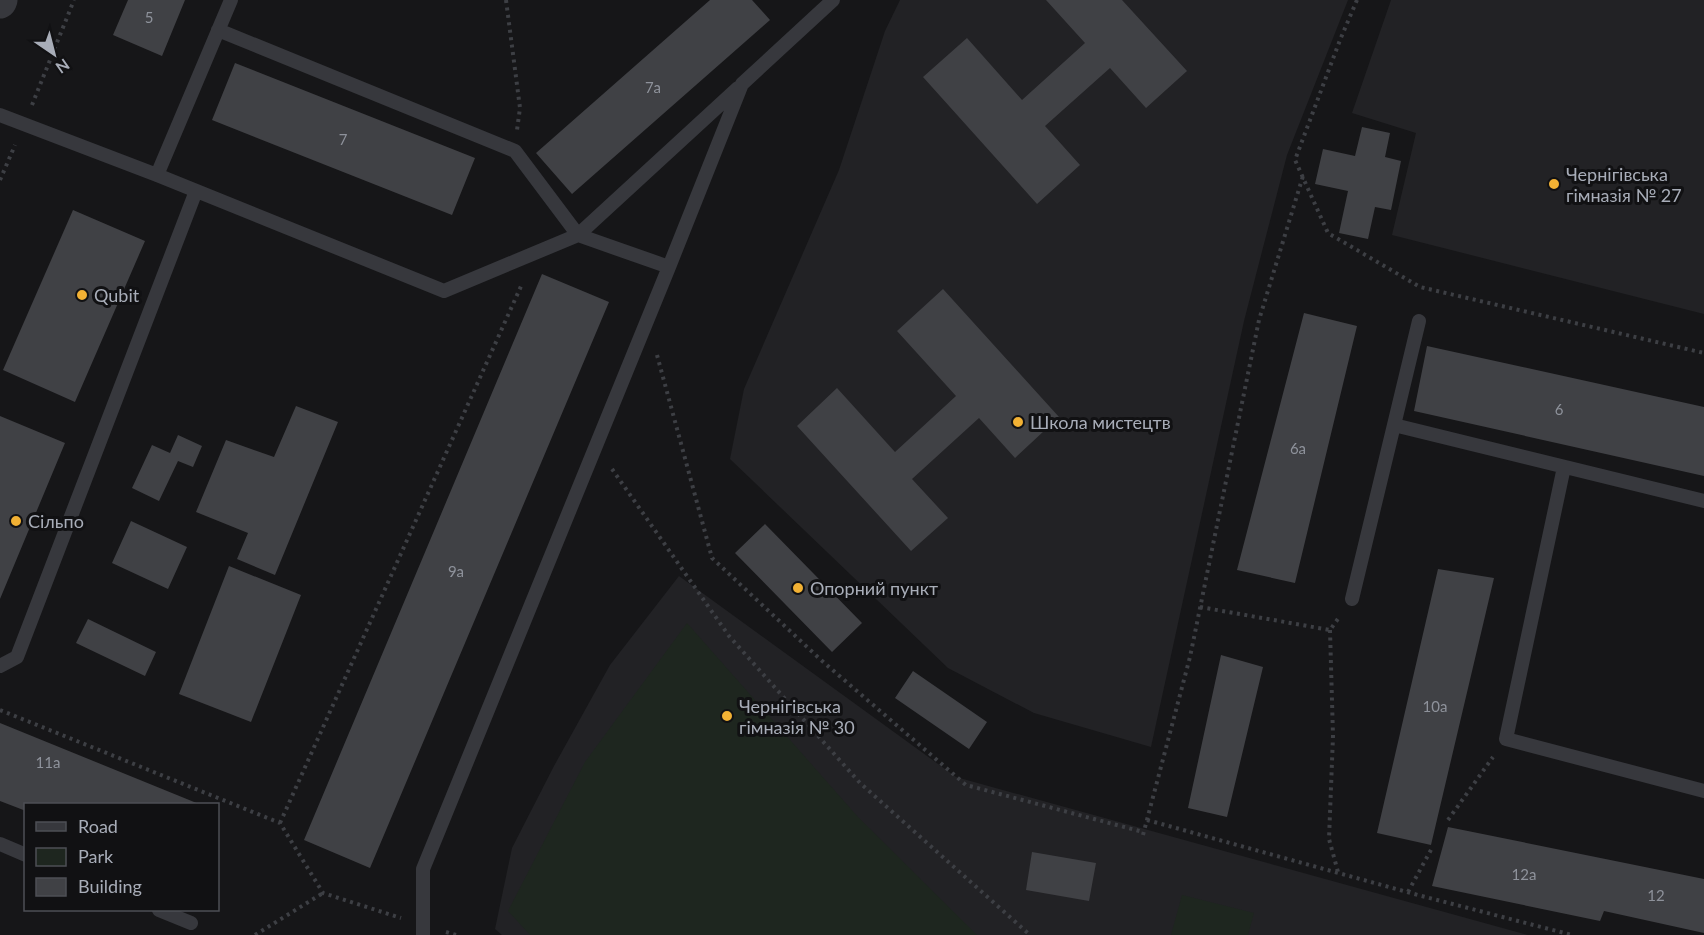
<svg xmlns="http://www.w3.org/2000/svg" width="1704" height="935" font-family="Lato,sans-serif">
  <style>
    .built { fill: #222225 }
    .green { fill: #1e261f }
    .building { fill: #404145 }
    .lines { fill: none; stroke-linecap: round; stroke-linejoin: round }
    .path { stroke: #3d3f44; stroke-width: 4; stroke-dasharray: 3 4.5; stroke-linecap: butt }
    .service { stroke: #37383d; stroke-width: 14 }
    .tertiary { stroke: #37383d; stroke-width: 33 }
    .poi-dot { fill: #f2b134; stroke: #111113; stroke-width: 2 }
    .labels { text-anchor: middle; dominant-baseline: central; stroke-width: 6; stroke-linejoin: round; paint-order: stroke }
    .number-label { font-size: 15px; fill: #8e929b }
    .poi-label { font-size: 18px; fill: #a8adb8; stroke: #111113; text-anchor: start }
  </style>
  <rect width="100%" height="100%" fill="#161618"/>
  <!-- built -->
  <path class="built" d="M 900,0 L 1348,0 L 1287,155 L 1244,321 L 1151,747 L 1034,713 L 948,668 L 730,459 L 744,389 L 839,170 L 885,31 Z
    M 1391,0 L 1704,0 L 1704,314 L 1392,235 L 1416,133 L 1352,113 Z
    M 679,576 L 956,777 L 1528,935 L 502,935 L 495,929 L 512,848 L 554,766 L 610,665 Z"/>
  <!-- green -->
  <path class="green" d="M 687,623 L 858,817 L 977,935 L 530,935 L 508,911 L 585,762 Z
    M 1182,895 L 1254,913 L 1248,935 L 1171,935 Z"/>
  <!-- building -->
  <path class="building" d="M 128,0 L 185,0 L 162,56 L 113,35 Z
    M 710,0 L 752,0 L 770,20 L 572,194 L 536,153 Z
    M 1046,0 L 1122,0 L 1187,71 L 1146,108 L 1110,68 L 1045,126 L 1080,165 L 1037,204 L 923,77 L 967,38 L 1022,100 L 1085,43 Z
    M 235,63 L 475,158 L 452,215 L 212,120 Z
    M 1362,127 L 1390,133 L 1385,157 L 1401,161 L 1391,210 L 1375,207 L 1368,239 L 1339,233 L 1348,191 L 1315,184 L 1323,149 L 1355,156 Z
    M 73,210 L 145,241 L 75,402 L 3,370 Z
    M 542,274 L 609,302 L 370,868 L 304,840 Z
    M 943,289 L 1059,417 L 1015,458 L 979,418 L 912,479 L 948,518 L 911,551 L 797,426 L 837,388 L 895,452 L 956,396 L 897,331 Z
    M 1304,313 L 1357,326 L 1295,583 L 1237,570 Z
    M 1427,346 L 1704,407 L 1704,476 L 1414,411 Z
    M 296,406 L 338,422 L 275,575 L 237,559 L 248,533 L 196,512 L 226,440 L 274,457 Z
    M 0,416 L 65,443 L 0,599 Z
    M 178,435 L 202,446 L 193,467 L 178,461 L 159,501 L 132,488 L 152,445 L 170,453 Z
    M 131,521 L 187,547 L 168,589 L 112,563 Z
    M 765,524 L 862,623 L 832,652 L 735,553 Z
    M 229,566 L 301,595 L 251,722 L 179,694 Z
    M 1438,569 L 1494,578 L 1431,845 L 1377,833 Z
    M 88,619 L 156,652 L 145,676 L 76,643 Z
    M 1221,655 L 1263,667 L 1227,817 L 1188,808 Z
    M 913,671 L 987,722 L 969,749 L 895,698 Z
    M 0,723 L 199,804 L 26,804 L 26,811 L 0,801 Z
    M 1448,827 L 1704,879 L 1704,933 L 1604,911 L 1600,921 L 1432,886 Z
    M 1032,852 L 1096,863 L 1089,901 L 1026,890 Z"/>
  <g class="lines">
    <!-- path -->
    <path class="path" d="M 506,0 L 520,108 L 517,130
      M 1357,0 L 1340,40 L 1295,160 L 1328,233 L 1420,287 L 1704,353
      M 32,105 L 74,0
      M 0,180 L 15,145
      M 657,355 L 712,558 L 821,660 L 966,785 L 1143,832
      M 612,469 L 729,636 L 860,783 L 1030,935
      M 1200,607 L 1330,630 L 1340,616
      M 1330,630 L 1333,736 L 1329,839 L 1338,872
      M 0,710 L 280,823 L 323,893 L 401,918
      M 1147,820 L 1418,895 L 1572,935
      M 1448,820 L 1493,757
      M 280,823 L 522,284
      M 1143,835 L 1190,657 L 1259,320 L 1303,176
      M 1408,892 L 1432,848
      M 446,932 L 456,935
      M 255,935 L 323,893"/>
    <!-- service -->
    <path class="service" d="M 218,30 L 515,151 L 578,235 L 669,267
      M 0,115 L 157,175 L 444,291 L 578,235 L 738,88
      M 157,175 L 231,0
      M 1419,321 L 1394,425 L 1704,501
      M 1564,467 L 1506,739 L 1704,791
      M 1352,599 L 1394,425
      M 0,666 L 17,657 L 196,191
      M 0,844 L 26,855
      M 159,910 L 191,923
      M 423,935 L 423,869 L 669,267 L 742,84 L 833,0"/>
    <!-- tertiary -->
    <path class="tertiary" d="M 0,2 L 1,0"/>
  </g>
  <!-- markers -->
  <g class="poi-dot">
    <circle cx="1554" cy="184" r="6"/>
    <circle cx="82" cy="295" r="6"/>
    <circle cx="1018" cy="422" r="6"/>
    <circle cx="16" cy="521" r="6"/>
    <circle cx="798" cy="588" r="6"/>
    <circle cx="727" cy="716" r="6"/>
  </g>
  <g class="labels">
    <!-- number labels -->
    <g class="number-label">
      <text x="149" y="17">5</text>
      <text x="653" y="87">7а</text>
      <text x="343" y="139">7</text>
      <text x="1559" y="409">6</text>
      <text x="1298" y="448">6а</text>
      <text x="456" y="571">9а</text>
      <text x="1435" y="706">10а</text>
      <text x="48" y="762">11а</text>
      <text x="1524" y="874">12а</text>
      <text x="1656" y="895">12</text>
    </g>
    <!-- poi labels -->
    <g class="poi-label">
      <text x="1566" y="174">Чернігівська<tspan x="1566" dy="21">гімназія № 27</tspan></text>
      <text x="94" y="295">Qubit</text>
      <text x="1030" y="422">Школа мистецтв</text>
      <text x="28" y="521">Сільпо</text>
      <text x="810" y="588">Опорний пункт</text>
      <text x="739" y="706">Чернігівська<tspan x="739" dy="21">гімназія № 30</tspan></text>
    </g>
  </g>
  <!-- legend -->
  <rect x="24" y="803" width="195" height="108" fill="#111113" stroke="#4d4f55" stroke-width="1.5"/>
  <rect x="36" y="822" width="30" height="9" fill="#37383d" stroke="#4d4f55" stroke-width="1.5"/>
  <text x="78" y="833" font-size="18" fill="#a8adb8">Road</text>
  <rect x="36" y="848" width="30" height="18" fill="#1e261f" stroke="#4d4f55" stroke-width="1.5"/>
  <text x="78" y="863" font-size="18" fill="#a8adb8">Park</text>
  <rect x="36" y="878" width="30" height="18" fill="#404145" stroke="#4d4f55" stroke-width="1.5"/>
  <text x="78" y="893" font-size="18" fill="#a8adb8">Building</text>
  <!-- north arrow -->
  <g transform="translate(54 54) rotate(145)" stroke="#111113" stroke-width="4.5" paint-order="stroke">
  <path d="M0-4.5L10 22L0 15L-10 22Z" fill="#a8adb8"/>
  <text y="-9" font-size="16" font-weight="bold" text-anchor="middle" fill="#a8adb8">N</text>
  </g>
</svg>
